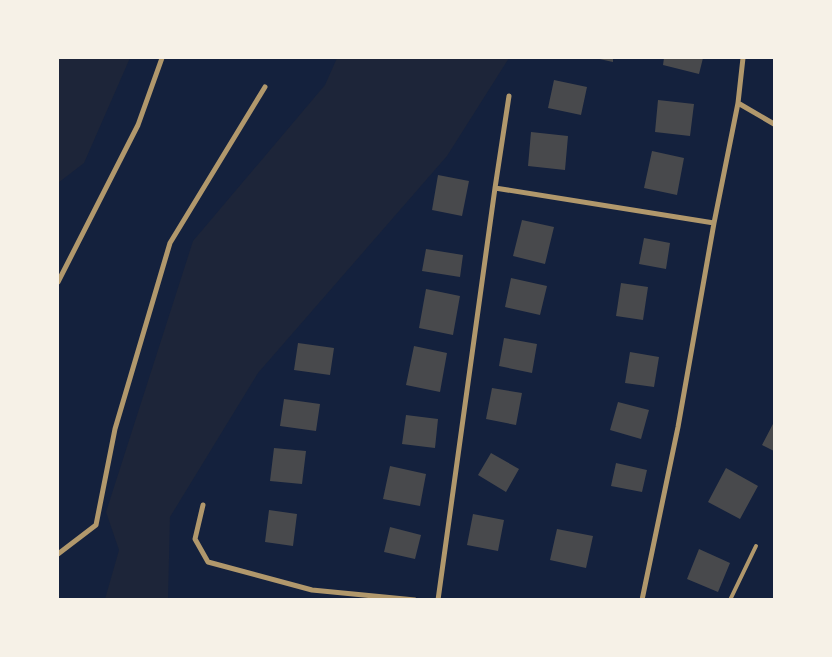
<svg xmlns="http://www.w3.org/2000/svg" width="832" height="657" font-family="Commissioner,sans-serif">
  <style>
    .green { fill: #1d2539 }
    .building { fill: #48494c }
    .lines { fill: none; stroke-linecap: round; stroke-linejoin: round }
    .service { stroke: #b1986c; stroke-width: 4 }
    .minor { stroke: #b1986c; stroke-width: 5 }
  </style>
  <rect width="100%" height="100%" fill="#14213d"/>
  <!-- green -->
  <path class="green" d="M 58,58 L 130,58 L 84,163 L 58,183 Z
    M 337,58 L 509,58 L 447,156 L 258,373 L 170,517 L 168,599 L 105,599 L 119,550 L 106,512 L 193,241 L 325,85 Z"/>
  <!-- building -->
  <path class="building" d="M 595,58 L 613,58 L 613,62 Z
    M 664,58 L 703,58 L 699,74 L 663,65 Z
    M 554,80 L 587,87 L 581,115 L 548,108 Z
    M 658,100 L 694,104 L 690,136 L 655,132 Z
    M 531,132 L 568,136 L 565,170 L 528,166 Z
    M 652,151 L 684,158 L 677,195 L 644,188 Z
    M 438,175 L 469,181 L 462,216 L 432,210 Z
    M 522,220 L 554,227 L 545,264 L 513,256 Z
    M 644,238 L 670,243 L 666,269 L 639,264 Z
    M 426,249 L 463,255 L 460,277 L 422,271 Z
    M 511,278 L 547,286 L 540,315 L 505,307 Z
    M 621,283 L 648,287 L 643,320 L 616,316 Z
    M 426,289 L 460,296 L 453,335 L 419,328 Z
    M 504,338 L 537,344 L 532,373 L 499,366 Z
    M 298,343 L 334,348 L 330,375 L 294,370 Z
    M 414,346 L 447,353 L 440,392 L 406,385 Z
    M 630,352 L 659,357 L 654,387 L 625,383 Z
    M 492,388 L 522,393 L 516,425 L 486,419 Z
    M 284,399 L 320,404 L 316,431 L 280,426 Z
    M 618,402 L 649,410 L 641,439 L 610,430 Z
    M 406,415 L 438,419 L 435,448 L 402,444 Z
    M 774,422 L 774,451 L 762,445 Z
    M 274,448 L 306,451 L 302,484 L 270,481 Z
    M 491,453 L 519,469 L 506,492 L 478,475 Z
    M 616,463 L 647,470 L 642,492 L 611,486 Z
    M 390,466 L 426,474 L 420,506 L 383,499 Z
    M 726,468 L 758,486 L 740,519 L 708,502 Z
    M 269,510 L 297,514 L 293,546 L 265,542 Z
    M 473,514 L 504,520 L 498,551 L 467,545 Z
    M 390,527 L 421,535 L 415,559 L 384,552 Z
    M 557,529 L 593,536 L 586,568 L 550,560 Z
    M 699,549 L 730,563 L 718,592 L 687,579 Z"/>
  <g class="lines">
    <!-- service -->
    <path class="service" d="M 730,600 L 756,546"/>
    <!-- minor -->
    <path class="minor" d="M 738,103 L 774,124
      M 495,188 L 714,223
      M 58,282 L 138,125 L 162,58
      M 203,505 L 195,539 L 208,562 L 312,590 L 415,600
      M 58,554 L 96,525 L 115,429 L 170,243 L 265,87
      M 438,600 L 495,188 L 509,96
      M 642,600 L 678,427 L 714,223 L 738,103 L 743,58"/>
  </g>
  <!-- border -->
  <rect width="832" height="657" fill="none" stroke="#f6f1e7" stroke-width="118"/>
</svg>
